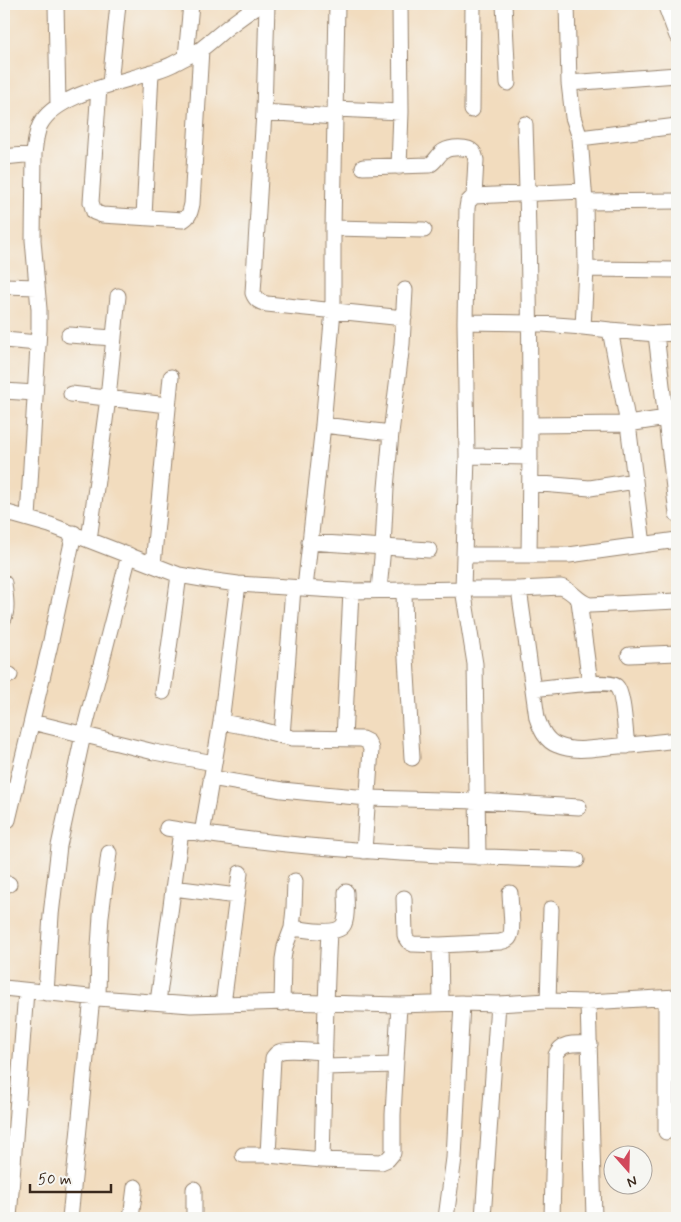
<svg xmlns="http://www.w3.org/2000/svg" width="681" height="1222" font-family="Mynerve,sans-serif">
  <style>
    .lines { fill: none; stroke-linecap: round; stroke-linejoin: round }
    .minor-casing { stroke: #96836e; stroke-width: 17 }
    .minor { stroke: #fff; stroke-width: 15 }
  </style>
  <rect width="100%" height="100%" fill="#f6f6f2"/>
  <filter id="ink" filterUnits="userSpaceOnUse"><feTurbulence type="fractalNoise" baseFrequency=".02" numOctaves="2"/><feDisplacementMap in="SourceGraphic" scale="10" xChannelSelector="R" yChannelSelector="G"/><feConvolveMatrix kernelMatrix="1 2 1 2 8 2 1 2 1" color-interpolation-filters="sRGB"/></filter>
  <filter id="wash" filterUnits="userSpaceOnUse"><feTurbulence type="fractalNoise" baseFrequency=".0096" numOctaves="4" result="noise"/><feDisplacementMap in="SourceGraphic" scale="20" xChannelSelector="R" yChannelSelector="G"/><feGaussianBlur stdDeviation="1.12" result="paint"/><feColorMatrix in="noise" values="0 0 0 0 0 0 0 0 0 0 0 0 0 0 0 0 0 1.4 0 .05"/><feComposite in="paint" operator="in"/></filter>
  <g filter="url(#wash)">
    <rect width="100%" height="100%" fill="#f2dcbe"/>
  </g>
  <g filter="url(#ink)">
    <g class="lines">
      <!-- minor casing -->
      <g class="minor-casing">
        <path id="minor" d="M 56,4 L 58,105
          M 267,4 L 264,112 L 253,293 C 256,301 260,302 267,304 L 404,318
          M 504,4 L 508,83
          M 567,4 L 569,83 L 573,117 L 580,138 L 585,202 L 586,269 L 583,327
          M 665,4 L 677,36
          M 186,57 L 191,4
          M 569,83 L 677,75
          M 110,84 L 118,4
          M 99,88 L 91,202 L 94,212 L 102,215 L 183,220 C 190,216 190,212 192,204 L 201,49
          M 336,109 L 401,112
          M 472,110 L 473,4
          M 264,112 L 335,117
          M 525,124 C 530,268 531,412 529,555
          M 580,138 L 677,126
          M 4,157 L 34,154
          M 363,167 L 429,165 C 436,162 438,154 444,151 C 450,147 468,146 473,152 C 475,154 475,157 476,160 L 474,196
          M 399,167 L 401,112 L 400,4
          M 585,202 L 677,201
          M 144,217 L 151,72
          M 333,228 L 424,230
          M 586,269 L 677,270
          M 4,286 L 37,287
          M 465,322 L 529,323 L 583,327 L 610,330 L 656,334 L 677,333
          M 610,330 L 628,424 L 643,545
          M 656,334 L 677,514
          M 69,335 L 114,338
          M 4,340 L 38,343
          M 4,391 L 35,393
          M 71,394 L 168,405
          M 323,425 L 391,433
          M 530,425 L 628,424 L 666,418
          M 467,456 L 530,457
          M 530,483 L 590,488 L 635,481
          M 4,512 L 50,525 L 179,575 L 208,580 L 238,584 L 351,591 L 463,589 L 519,589 L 561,587 C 574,591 577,602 590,605 L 677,601
          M 28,518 L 39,329 L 39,309 L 33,240 L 34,154 C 35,145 36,133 40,125 C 58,89 139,81 173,64 C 182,59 191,55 200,50 C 211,42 221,32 232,24 C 241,17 251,10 260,4
          M 89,540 L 108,398 L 118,296
          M 309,542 L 429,550
          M 465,555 L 569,555 L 677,540
          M 153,565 L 171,377
          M 4,583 C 5,594 8,608 4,618
          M 305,588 L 323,425 L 333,310 L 333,228 L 337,4
          M 519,589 L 537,718 C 541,730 546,741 557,745 C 573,752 591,749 608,747 C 631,745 654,743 677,740
          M 379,590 L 383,547 L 386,488 L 391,433 L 402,344 L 405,290
          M 404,590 L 405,641 L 412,758
          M 579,601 L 590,683
          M 629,655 L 677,653
          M 4,676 L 10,675
          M 533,689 C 546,688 609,679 616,686 C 624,693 625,733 627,746
          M 163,692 L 179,575
          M 32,722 L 154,752 L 214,763
          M 221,722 L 254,728 L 292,738 L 362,739 L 368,742 L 371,749 L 364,851
          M 282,736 L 293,588
          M 344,739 L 351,591
          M 211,778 L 282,790 L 323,794 L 368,798 L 477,801 L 579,807
          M 8,820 L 50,645 L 74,533
          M 167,828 C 303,851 439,856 577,860
          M 202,834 L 221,722 L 238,584
          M 478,857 L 475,664 L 463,589 L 467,456 L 465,322 L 467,208 L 468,202 L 474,196 L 583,191
          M 4,884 L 9,884
          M 173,888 L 237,896
          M 404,898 L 405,935 C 406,940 408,942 413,944 L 440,945 L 500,942 C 504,941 509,940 510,936 C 514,929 510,903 510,893
          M 292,928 C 304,929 338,937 344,924 C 348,915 346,902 346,892
          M 440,945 L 441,1004
          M 4,988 L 98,998 L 191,1005 L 286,1002 L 399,1005 L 462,1003 L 498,1004 L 548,1001 L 588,1002 L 677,997
          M 46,993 L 51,915 L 59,846 L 83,735 L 129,555
          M 98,998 L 99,947 L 101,916 L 109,853
          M 666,998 L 666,1132
          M 548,1001 L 551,909
          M 158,1002 L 181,831
          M 588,1002 L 594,1218
          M 282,1003 L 283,959 L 285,947 L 292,928 L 294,908 L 295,881
          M 223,1004 L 240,873
          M 325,1067 L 395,1065
          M 243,1155 L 268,1155 L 322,1160 L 381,1162 L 388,1159 L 393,1153 L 393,1115 L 399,1005
          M 268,1155 L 273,1058 C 275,1055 275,1054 279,1052 C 288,1048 314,1052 325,1052
          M 322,1160 C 324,1084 325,1008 329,932
          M 9,1218 L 26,991
          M 70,1218 L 92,997
          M 131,1218 L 135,1187
          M 194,1218 L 194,1189
          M 446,1218 L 454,1158 L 462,1003
          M 483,1218 L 498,1004
          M 552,1218 L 556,1055 C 562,1041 577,1044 590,1044"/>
      </g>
      <!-- minor -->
      <use href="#minor" class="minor"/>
    </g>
  </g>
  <!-- margin -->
  <rect width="681" height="1222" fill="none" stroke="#f6f6f2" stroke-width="20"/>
  <!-- north arrow -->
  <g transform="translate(628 1170) rotate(160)"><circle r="24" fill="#f6f6f2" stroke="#aba49d"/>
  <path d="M0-4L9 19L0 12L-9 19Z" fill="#d1495b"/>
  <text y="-8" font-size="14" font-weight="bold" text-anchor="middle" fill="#3b2a1e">N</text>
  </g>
  <!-- scale -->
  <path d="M30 1184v8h81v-8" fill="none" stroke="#3b2a1e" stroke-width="2.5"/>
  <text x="38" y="1184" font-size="15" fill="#3b2a1e" stroke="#f6f6f2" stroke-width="4" paint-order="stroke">50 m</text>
</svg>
